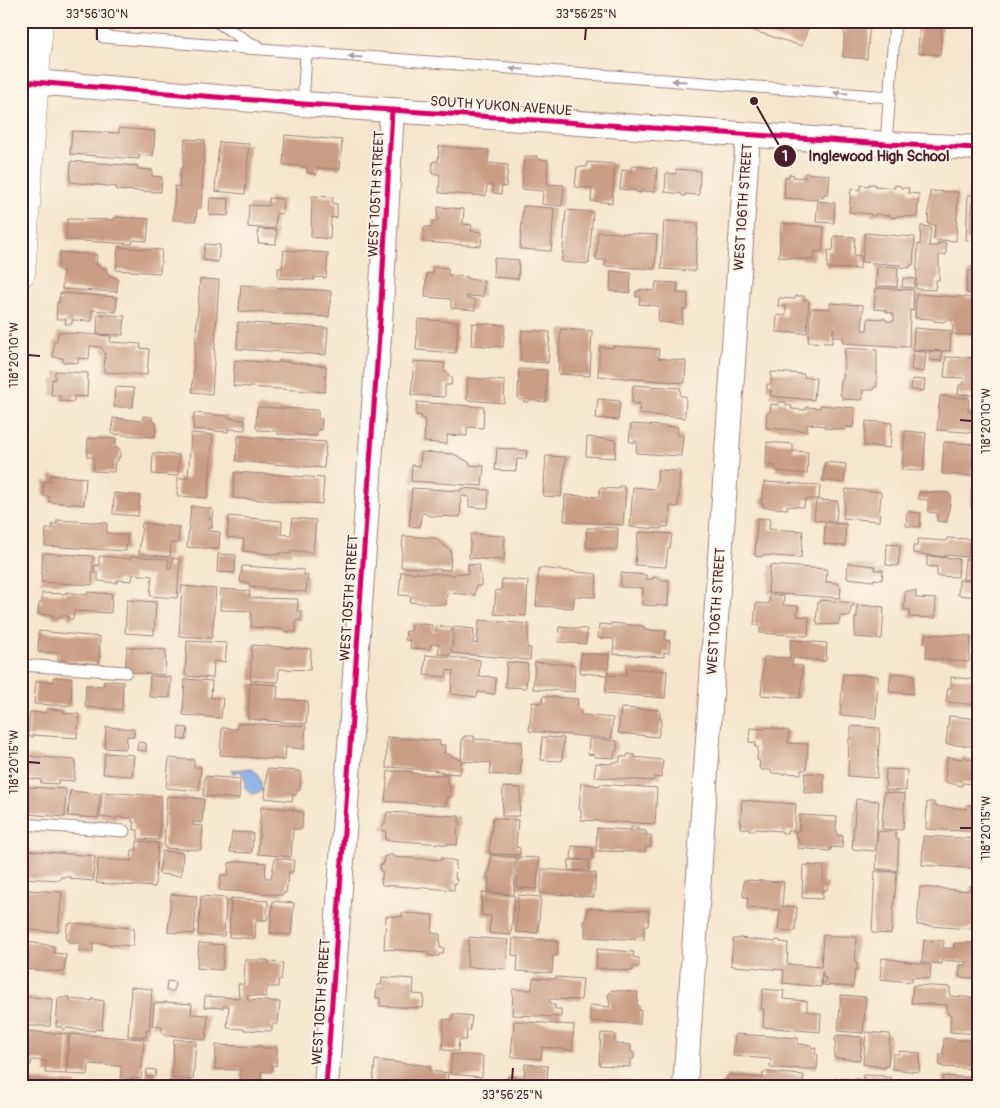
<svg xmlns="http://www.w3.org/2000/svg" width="1000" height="1108" font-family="Pangolin,sans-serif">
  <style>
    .water { fill: #7aa9e4; stroke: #626488 }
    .building { fill: #c99e86 }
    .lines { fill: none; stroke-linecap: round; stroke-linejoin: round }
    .service-casing { stroke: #a0827c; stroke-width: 13 }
    .minor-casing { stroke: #a0827c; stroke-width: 26 }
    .tertiary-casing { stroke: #a0827c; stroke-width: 29 }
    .service { stroke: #fff; stroke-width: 11 }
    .minor { stroke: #fff; stroke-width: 24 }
    .tertiary { stroke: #fff; stroke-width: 28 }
    .cycleway-casing { stroke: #fcf5e5; stroke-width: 8 }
    .cycleway { stroke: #d6006c; stroke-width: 5 }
    .oneway { fill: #ae9aa0 }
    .ticks { fill: none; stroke: #4a1f2b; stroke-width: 2 }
    .labels { text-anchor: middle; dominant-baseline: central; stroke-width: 4; stroke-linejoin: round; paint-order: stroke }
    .street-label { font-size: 14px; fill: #4a1f2b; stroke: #fcf5e5 }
    .leader { fill: none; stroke: #4a1f2b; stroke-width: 2 }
    .callout-dot { fill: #4a1f2b; stroke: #fcf5e5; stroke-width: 2 }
    .mark-label { font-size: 15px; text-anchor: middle; font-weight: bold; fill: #fff }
    .callout-label { font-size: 15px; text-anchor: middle; font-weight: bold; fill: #4a1f2b; stroke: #fcf5e5; stroke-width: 4; stroke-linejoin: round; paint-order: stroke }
    .neatline { fill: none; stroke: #4a1f2b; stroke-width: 2 }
    .ticks-label { font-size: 12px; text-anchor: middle; fill: #4a1f2b }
  </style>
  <rect width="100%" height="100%" fill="#fcf5e5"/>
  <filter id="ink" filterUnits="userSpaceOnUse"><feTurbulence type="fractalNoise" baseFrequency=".02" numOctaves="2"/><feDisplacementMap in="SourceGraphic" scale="10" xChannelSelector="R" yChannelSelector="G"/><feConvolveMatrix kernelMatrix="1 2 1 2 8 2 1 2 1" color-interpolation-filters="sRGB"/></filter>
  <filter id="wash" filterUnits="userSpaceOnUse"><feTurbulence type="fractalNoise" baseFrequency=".0096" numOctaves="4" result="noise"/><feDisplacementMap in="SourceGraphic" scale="20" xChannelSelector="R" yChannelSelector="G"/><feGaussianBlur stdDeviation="1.12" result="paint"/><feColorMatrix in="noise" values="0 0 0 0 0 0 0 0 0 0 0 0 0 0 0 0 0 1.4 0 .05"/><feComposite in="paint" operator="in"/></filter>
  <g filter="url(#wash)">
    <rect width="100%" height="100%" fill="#f6e5cc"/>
    <!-- water -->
    <path class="water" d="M 250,768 C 259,771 261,783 263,791 L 252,794 L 245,788 C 245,781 246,773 237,771 L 235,774 L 232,772 L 233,770 Z"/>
    <g id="blocks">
      <!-- building -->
      <path class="building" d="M 722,21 L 810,21 L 802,46 Z
        M 845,21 L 870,21 L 867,59 L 843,57 Z
        M 920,21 L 942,21 L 940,55 L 918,53 Z
        M 119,128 L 155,131 L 153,156 L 139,155 L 139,159 L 70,154 L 72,131 L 119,133 Z
        M 285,135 L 342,140 L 340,169 L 317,168 L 317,174 L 307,173 L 307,167 L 283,165 Z
        M 185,139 L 205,140 L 201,208 L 197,208 L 196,221 L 173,220 L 175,186 L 179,187 L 181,168 L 183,168 Z
        M 219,142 L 249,144 L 245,194 L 215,191 Z
        M 439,146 L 489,150 L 488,163 L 508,165 L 506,187 L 502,186 L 501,194 L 493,193 L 493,185 L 487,185 L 486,196 L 439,193 L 440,174 L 432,174 L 433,161 L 438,161 Z
        M 526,156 L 537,156 L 537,159 L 548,160 L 547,184 L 564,185 L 562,206 L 542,204 L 543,191 L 522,189 L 524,158 L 526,158 Z
        M 71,161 L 138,166 L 138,169 L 152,170 L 152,176 L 162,177 L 161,192 L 116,190 L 117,187 L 70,182 Z
        M 587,162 L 615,164 L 612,203 L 591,201 L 592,188 L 575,187 L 577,167 L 587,167 Z
        M 632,166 L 657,168 L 655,192 L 641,191 L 641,193 L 637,192 L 637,191 L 620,189 L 622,170 L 631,171 Z
        M 676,169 L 700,171 L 699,195 L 685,194 L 685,196 L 682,196 L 682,194 L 665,192 L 666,173 L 676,174 Z
        M 805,173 L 830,175 L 828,194 L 824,194 L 823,198 L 817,197 L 817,200 L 784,198 L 785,177 L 789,177 L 789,174 L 794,175 L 793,177 L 805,178 Z
        M 869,184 L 875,184 L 875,186 L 895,188 L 895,185 L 901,186 L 901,188 L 909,188 L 908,193 L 919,194 L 917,217 L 896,216 L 895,218 L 891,217 L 891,216 L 875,214 L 875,216 L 871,216 L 871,214 L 849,212 L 851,189 L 860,190 L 861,185 L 869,186 Z
        M 930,191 L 958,192 L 956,241 L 934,240 L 935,225 L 928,224 Z
        M 968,195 L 979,195 L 979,241 L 966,240 Z
        M 312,196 L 333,197 L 332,203 L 337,204 L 337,218 L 331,217 L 330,239 L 311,237 Z
        M 210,198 L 229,199 L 228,216 L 209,215 Z
        M 269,198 L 283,199 L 282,214 L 276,213 L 275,229 L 248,227 L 249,205 L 269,206 Z
        M 818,201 L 835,203 L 834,223 L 816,222 Z
        M 523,206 L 554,208 L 551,251 L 520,249 Z
        M 438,207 L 464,209 L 463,224 L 472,225 L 471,231 L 482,232 L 481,246 L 423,242 L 424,227 L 432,227 L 432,221 L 437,221 Z
        M 566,210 L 593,212 L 589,264 L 562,262 Z
        M 114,217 L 149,219 L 147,241 L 133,240 L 132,244 L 66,240 L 67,219 L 114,220 Z
        M 664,221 L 698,223 L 695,271 L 661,269 Z
        M 781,223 L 824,227 L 822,252 L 815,251 L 814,260 L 779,257 Z
        M 921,226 L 931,227 L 929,246 L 938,246 L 938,243 L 946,243 L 946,255 L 939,255 L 939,280 L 936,280 L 935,290 L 916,289 L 918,244 L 920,245 Z
        M 258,229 L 277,230 L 276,244 L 258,243 Z
        M 598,232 L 657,235 L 655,269 L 605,266 L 606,260 L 596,260 Z
        M 865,233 L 915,237 L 913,265 L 910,265 L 910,268 L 900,267 L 901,265 L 862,262 Z
        M 834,236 L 855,237 L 854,255 L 861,256 L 860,269 L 827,268 L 828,250 L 833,251 Z
        M 205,244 L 220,245 L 218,262 L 203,260 Z
        M 118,247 L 162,250 L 160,273 L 116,270 Z
        M 284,250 L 328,253 L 326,278 L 314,277 L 315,280 L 278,278 L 278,268 L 282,268 Z
        M 60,252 L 97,255 L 96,265 L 100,266 L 100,268 L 107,269 L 107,274 L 118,279 L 117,292 L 62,289 L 63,271 L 58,270 Z
        M 494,258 L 519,260 L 518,279 L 493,277 Z
        M 877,266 L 898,267 L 897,287 L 876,286 Z
        M 433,267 L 448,268 L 448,275 L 468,277 L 468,279 L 484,281 L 483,297 L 467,296 L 467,299 L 475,299 L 475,310 L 451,308 L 451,299 L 425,297 L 427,273 L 433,274 Z
        M 973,267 L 979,267 L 979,294 L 966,293 L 968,271 L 972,271 Z
        M 611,271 L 631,273 L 630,293 L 610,291 Z
        M 903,278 L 915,279 L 914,288 L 902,287 Z
        M 200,279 L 219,280 L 212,394 L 192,392 Z
        M 656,282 L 678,283 L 677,293 L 688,294 L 687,309 L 683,309 L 682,324 L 658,322 L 659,306 L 639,304 L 640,297 L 636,297 L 636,291 L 640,291 L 640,289 L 655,291 Z
        M 241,285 L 331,291 L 329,317 L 239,311 Z
        M 876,288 L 914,290 L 913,311 L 910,310 L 909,347 L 843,343 L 843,337 L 834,337 L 834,327 L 833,327 L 832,343 L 808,342 L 811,308 L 830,309 L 830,303 L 863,305 L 862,330 L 867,330 L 868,318 L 886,319 L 886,321 L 894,321 L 894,315 L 892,315 L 892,313 L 886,312 L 886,310 L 874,309 Z
        M 60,293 L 117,297 L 116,312 L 92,310 L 92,321 L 72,320 L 72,324 L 65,324 L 66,319 L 56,319 L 57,302 L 59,303 Z
        M 916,294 L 979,298 L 979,333 L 971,333 L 971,335 L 953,334 L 952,320 L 946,320 L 943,322 L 934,321 L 933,319 L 915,318 Z
        M 796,296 L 804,296 L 804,300 L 809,300 L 807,333 L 776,332 L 777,315 L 786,316 L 786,306 L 778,306 L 779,298 L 795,299 Z
        M 98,314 L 125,316 L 123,335 L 97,334 Z
        M 418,319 L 458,322 L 456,353 L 416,350 Z
        M 238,322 L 328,328 L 326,355 L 237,349 Z
        M 472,323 L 505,325 L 503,347 L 471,345 Z
        M 914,328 L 951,331 L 950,351 L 913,350 Z
        M 561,329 L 592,331 L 590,376 L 558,374 Z
        M 522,330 L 550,332 L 548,363 L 520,361 Z
        M 58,332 L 111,336 L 110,342 L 141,344 L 140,348 L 149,349 L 147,375 L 104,372 L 105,353 L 101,347 L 90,346 L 89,359 L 78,358 L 78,363 L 63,362 L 63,358 L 53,357 L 54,341 L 57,341 Z
        M 613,346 L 659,349 L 658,358 L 686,361 L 685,383 L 598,376 L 600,347 L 613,348 Z
        M 845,348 L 877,350 L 877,387 L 874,387 L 874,390 L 863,390 L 862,400 L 842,399 L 842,395 L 840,395 L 841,380 L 843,380 Z
        M 913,351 L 926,352 L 924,372 L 911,370 Z
        M 930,351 L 942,352 L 941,361 L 929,360 Z
        M 946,357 L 979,358 L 979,396 L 958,394 L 959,385 L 963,385 L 964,378 L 944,377 Z
        M 235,360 L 279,363 L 279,361 L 326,366 L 325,392 L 233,386 Z
        M 414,361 L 445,363 L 444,372 L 448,373 L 448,376 L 452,377 L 451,385 L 445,385 L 445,397 L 411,395 Z
        M 519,369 L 547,370 L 546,402 L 529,400 L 529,402 L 524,402 L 524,400 L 518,399 Z
        M 55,371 L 88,373 L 87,397 L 74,396 L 74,402 L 60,401 L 60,396 L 51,395 L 52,379 L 55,380 Z
        M 771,372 L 804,374 L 804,377 L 816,378 L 814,400 L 770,396 L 771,390 L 767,390 L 767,384 L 771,384 Z
        M 468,378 L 505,381 L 504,403 L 467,400 Z
        M 912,379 L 925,380 L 924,391 L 911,390 Z
        M 633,385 L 681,388 L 680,396 L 686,396 L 685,418 L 639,414 L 640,403 L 637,403 L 637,405 L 632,402 Z
        M 115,387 L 134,388 L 133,407 L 114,407 Z
        M 940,396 L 969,398 L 968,412 L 979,412 L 979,433 L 937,430 Z
        M 598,399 L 620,401 L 618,420 L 596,418 Z
        M 417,402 L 484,407 L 483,428 L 467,427 L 467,436 L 447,435 L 447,444 L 424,442 L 425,419 L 421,419 L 422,416 L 416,415 Z
        M 778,402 L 786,402 L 786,405 L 792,406 L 791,409 L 806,410 L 806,407 L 820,408 L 820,405 L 855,408 L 853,427 L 845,427 L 845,430 L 825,428 L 825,426 L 807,424 L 807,431 L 766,428 L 767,412 L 770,412 L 771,404 L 778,405 Z
        M 259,407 L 318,410 L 318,419 L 322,419 L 321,430 L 317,430 L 317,436 L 278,434 L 278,431 L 258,430 L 256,428 L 257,408 Z
        M 194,413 L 229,416 L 229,418 L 245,420 L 245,430 L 228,429 L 228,432 L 193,429 Z
        M 143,416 L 152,417 L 152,421 L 156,422 L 155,437 L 112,434 L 113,418 L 142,421 Z
        M 866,421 L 892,423 L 890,448 L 864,446 Z
        M 631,424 L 678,427 L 677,435 L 683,435 L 681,456 L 636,453 L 637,441 L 634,441 L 634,443 L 629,441 Z
        M 905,431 L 926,433 L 923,471 L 902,470 Z
        M 191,433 L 213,435 L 208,498 L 177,496 L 178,478 L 188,479 Z
        M 238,436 L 326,442 L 324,468 L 236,461 Z
        M 98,437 L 116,439 L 115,448 L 120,449 L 120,457 L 118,457 L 118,461 L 115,461 L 114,472 L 93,471 L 94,457 L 87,457 L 88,438 L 98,439 Z
        M 587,437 L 616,440 L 615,458 L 586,456 Z
        M 767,442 L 793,444 L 793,451 L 808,452 L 807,474 L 776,471 L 776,466 L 766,465 Z
        M 944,442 L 973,444 L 971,476 L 942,474 Z
        M 497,448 L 527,451 L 526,459 L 517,459 L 516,471 L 495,470 Z
        M 421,452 L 454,454 L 470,463 L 469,465 L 484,466 L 482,486 L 411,481 L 412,465 L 420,466 Z
        M 153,453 L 179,455 L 178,476 L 152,474 Z
        M 546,456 L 566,457 L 561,497 L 543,496 Z
        M 825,462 L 846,464 L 844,483 L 823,481 Z
        M 658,470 L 680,471 L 678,507 L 670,506 L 668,527 L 661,527 L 661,529 L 630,527 L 633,487 L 656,489 Z
        M 235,472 L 324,478 L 322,504 L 233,498 Z
        M 50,475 L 86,478 L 84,505 L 49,502 L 49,496 L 43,496 L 44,481 L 50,482 Z
        M 764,482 L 820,485 L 819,499 L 805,499 L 804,507 L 787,506 L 787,509 L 763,507 L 763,503 L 761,503 L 761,498 L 763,499 Z
        M 973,482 L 979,483 L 979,508 L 971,507 Z
        M 619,486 L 624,486 L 624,489 L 626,489 L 623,525 L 564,521 L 565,495 L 599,497 L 600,488 L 619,489 Z
        M 412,488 L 461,491 L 461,488 L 489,490 L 488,508 L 469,507 L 469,497 L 461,496 L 460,517 L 430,516 L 424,513 L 421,515 L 420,527 L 409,526 Z
        M 846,489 L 881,492 L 879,521 L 843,518 Z
        M 919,492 L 949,493 L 949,495 L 951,495 L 947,522 L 937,521 L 937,513 L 928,512 L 928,500 L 918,499 Z
        M 114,493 L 140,496 L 138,516 L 113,514 Z
        M 816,500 L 838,501 L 836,522 L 814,520 Z
        M 191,506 L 213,509 L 212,518 L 209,518 L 209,519 L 212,519 L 212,528 L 208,528 L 208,531 L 220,532 L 219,549 L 187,547 Z
        M 907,512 L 921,513 L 920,527 L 906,526 Z
        M 229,516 L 282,521 L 281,534 L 291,535 L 293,518 L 316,520 L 313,553 L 291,550 L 291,554 L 279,553 L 279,555 L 243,551 L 244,539 L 227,537 Z
        M 757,518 L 770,519 L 769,529 L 803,531 L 801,558 L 762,555 L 762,557 L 755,556 Z
        M 57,520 L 107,523 L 107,533 L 128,535 L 126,551 L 45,546 L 46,529 L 52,529 L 52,524 L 57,524 Z
        M 142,523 L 179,527 L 178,544 L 171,543 L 170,557 L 139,554 Z
        M 825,523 L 846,524 L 845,546 L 824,544 Z
        M 597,527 L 618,528 L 617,550 L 586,547 L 587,528 L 597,528 Z
        M 638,532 L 672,534 L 670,548 L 668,548 L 666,567 L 635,565 Z
        M 471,534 L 505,536 L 504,560 L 469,558 Z
        M 403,536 L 435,538 L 451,551 L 450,570 L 401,567 Z
        M 947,538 L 970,539 L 968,557 L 945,555 L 945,557 L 913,553 L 913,546 L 917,546 L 918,539 L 946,541 Z
        M 887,544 L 900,545 L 898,566 L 886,565 Z
        M 43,553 L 93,556 L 92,585 L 41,582 Z
        M 218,554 L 236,555 L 235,573 L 217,572 Z
        M 99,556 L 131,559 L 131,556 L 169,559 L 168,568 L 171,568 L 172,558 L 180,559 L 177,598 L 150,596 L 152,576 L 133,574 L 132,581 L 117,580 L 117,583 L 98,581 L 98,573 L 94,573 L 95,565 L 99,566 Z
        M 927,556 L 959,559 L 958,577 L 937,576 L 937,567 L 927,566 Z
        M 965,559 L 979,560 L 979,581 L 963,579 Z
        M 848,563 L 875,566 L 875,570 L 883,570 L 882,580 L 874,579 L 874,581 L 847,578 Z
        M 468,564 L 480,565 L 479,574 L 481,575 L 481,586 L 476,586 L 475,595 L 447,593 L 446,605 L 410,602 L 411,596 L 399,595 L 401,572 L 455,575 L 456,573 L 468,574 Z
        M 770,565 L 827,569 L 826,582 L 837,583 L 841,587 L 840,598 L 768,593 Z
        M 242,566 L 304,570 L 304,575 L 308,575 L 306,592 L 249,587 L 249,583 L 240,582 Z
        M 539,568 L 597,574 L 595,597 L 574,596 L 573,608 L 536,606 Z
        M 621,573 L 646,575 L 646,579 L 653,579 L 653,577 L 660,578 L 660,580 L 669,580 L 668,606 L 642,605 L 643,588 L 620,587 Z
        M 502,579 L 528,581 L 526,616 L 494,614 L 496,590 L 501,591 Z
        M 959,580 L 978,582 L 977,597 L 958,595 Z
        M 182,586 L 216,589 L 212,638 L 179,636 Z
        M 221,589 L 250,591 L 249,598 L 298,599 L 297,611 L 302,611 L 301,621 L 296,620 L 296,632 L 282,631 L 282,629 L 251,627 L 251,611 L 220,610 Z
        M 905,591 L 916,591 L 916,598 L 936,599 L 935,618 L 909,617 L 910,610 L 904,610 Z
        M 66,592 L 87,595 L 88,592 L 112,594 L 111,613 L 74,611 L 73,619 L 68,619 L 68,616 L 61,615 L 61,618 L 53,618 L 53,615 L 38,614 L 39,603 L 42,603 L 42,593 L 66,594 Z
        M 770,595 L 784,596 L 783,605 L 798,606 L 797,616 L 809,617 L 808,636 L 760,633 L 760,625 L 754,625 L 756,603 L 769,604 Z
        M 127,600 L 156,602 L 154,635 L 125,633 Z
        M 820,600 L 854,603 L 854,606 L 851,606 L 850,616 L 840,616 L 839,624 L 817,625 L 818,621 L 816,621 L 818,602 L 820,602 Z
        M 857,605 L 884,607 L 882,639 L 855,637 L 855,617 L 857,617 Z
        M 975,619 L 979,620 L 979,632 L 974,632 Z
        M 479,620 L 529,624 L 527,648 L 531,648 L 530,660 L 452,653 L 454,627 L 474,629 L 473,643 L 477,644 Z
        M 412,623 L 432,625 L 432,630 L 436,631 L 436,626 L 452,628 L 450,655 L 438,654 L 439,644 L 431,644 L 430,649 L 410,648 L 411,641 L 405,640 L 406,631 L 411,631 Z
        M 611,623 L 643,626 L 645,630 L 666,631 L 665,640 L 670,641 L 669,653 L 664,652 L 664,657 L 613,654 L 614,639 L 598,638 L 599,624 L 611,625 Z
        M 559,627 L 587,629 L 586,644 L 558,642 Z
        M 39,631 L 100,637 L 99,664 L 58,660 L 58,653 L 38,652 Z
        M 925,634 L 971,636 L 969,662 L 926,658 L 927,644 L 924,644 Z
        M 791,640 L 827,643 L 826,661 L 793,658 L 792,665 L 803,666 L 800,698 L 761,695 L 764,657 L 790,658 Z
        M 976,640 L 979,640 L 979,668 L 972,668 Z
        M 187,641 L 227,643 L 225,662 L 214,661 L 213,678 L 185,676 Z
        M 252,645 L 311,649 L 310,670 L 279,669 L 278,682 L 250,680 Z
        M 127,647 L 166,650 L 165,675 L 125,672 Z
        M 581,653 L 609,655 L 608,675 L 626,676 L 627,668 L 667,671 L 665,698 L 605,693 L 607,675 L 580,673 Z
        M 426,655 L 480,660 L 479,677 L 489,676 L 489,677 L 496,678 L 495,694 L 478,692 L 477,697 L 451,694 L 453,671 L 447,670 L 446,677 L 424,675 Z
        M 507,662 L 528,664 L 526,688 L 505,687 Z
        M 535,662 L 575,665 L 574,692 L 533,689 Z
        M 891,673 L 914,675 L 913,694 L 889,692 Z
        M 843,674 L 878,676 L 876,718 L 840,715 Z
        M 150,676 L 171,677 L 170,698 L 149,697 Z
        M 53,677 L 72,678 L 71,706 L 34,704 L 36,681 L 53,682 Z
        M 951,677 L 979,680 L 979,705 L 946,702 L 948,688 L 951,688 Z
        M 185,679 L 212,681 L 211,698 L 223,698 L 221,718 L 183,715 Z
        M 104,681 L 123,682 L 122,710 L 85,707 L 86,685 L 103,686 Z
        M 250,683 L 278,685 L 277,699 L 308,701 L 306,724 L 248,719 Z
        M 543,696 L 578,699 L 577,709 L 581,710 L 581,715 L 613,718 L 611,739 L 529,731 L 532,702 L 542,703 Z
        M 621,708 L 660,710 L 660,719 L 662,719 L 658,737 L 618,733 Z
        M 46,709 L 64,710 L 64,713 L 79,714 L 77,738 L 33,735 L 33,737 L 28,736 L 30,712 L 46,713 Z
        M 949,716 L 979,719 L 979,747 L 946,744 Z
        M 238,723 L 306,726 L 304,749 L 286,747 L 285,760 L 220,755 L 222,728 L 237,729 Z
        M 851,726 L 880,728 L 877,778 L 848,776 L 849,738 L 851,738 Z
        M 106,727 L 134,729 L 134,737 L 127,736 L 126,749 L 105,748 Z
        M 179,727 L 188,728 L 186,740 L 178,739 Z
        M 766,727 L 789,731 L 788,743 L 808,744 L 806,770 L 801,770 L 801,774 L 785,773 L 785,774 L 771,773 L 771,770 L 761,770 L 761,768 L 759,768 L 760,761 L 757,760 L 758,747 L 755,747 L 756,743 L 749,742 L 750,728 L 765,729 Z
        M 464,736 L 474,736 L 474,739 L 522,742 L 520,776 L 490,774 L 491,763 L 461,761 L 460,774 L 442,773 L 442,771 L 390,767 L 390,768 L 386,768 L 387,737 L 440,741 L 439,745 L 445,745 L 444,753 L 461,760 L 462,738 L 464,738 Z
        M 542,737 L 564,738 L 562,761 L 541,760 Z
        M 589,739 L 617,741 L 617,751 L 615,751 L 614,758 L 595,757 L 595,755 L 588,754 Z
        M 138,742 L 146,743 L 146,751 L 137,750 Z
        M 105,753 L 134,755 L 132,776 L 103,774 Z
        M 628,754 L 635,755 L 634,757 L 663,760 L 661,778 L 654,777 L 653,781 L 594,777 L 596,763 L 612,764 L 612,762 L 620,762 L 620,756 L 627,757 Z
        M 28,756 L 76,760 L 74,781 L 58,780 L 58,784 L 41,783 L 41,780 L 26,778 Z
        M 963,756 L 967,757 L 967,759 L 979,760 L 979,784 L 962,783 L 962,786 L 945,782 L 947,757 L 963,759 Z
        M 169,758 L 194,760 L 194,767 L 201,767 L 199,791 L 166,788 Z
        M 267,769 L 300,771 L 300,790 L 297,791 L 296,795 L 293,795 L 292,801 L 265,798 Z
        M 886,769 L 907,770 L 906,791 L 885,790 Z
        M 388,771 L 411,771 L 411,773 L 447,776 L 447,785 L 450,785 L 449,798 L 446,798 L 446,806 L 385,801 Z
        M 805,773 L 824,774 L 824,793 L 804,793 Z
        M 205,776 L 240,779 L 239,799 L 203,796 Z
        M 581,783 L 600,786 L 600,784 L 657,788 L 655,824 L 581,820 L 581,810 L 579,809 Z
        M 28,787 L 66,789 L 65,817 L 26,814 Z
        M 503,787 L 521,788 L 519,816 L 502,816 Z
        M 70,791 L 100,794 L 98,818 L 68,816 Z
        M 102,792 L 161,796 L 159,840 L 138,839 L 138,830 L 134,830 L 134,822 L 132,822 L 132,818 L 116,817 L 116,819 L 100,817 Z
        M 884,792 L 905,794 L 903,830 L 882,829 Z
        M 167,796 L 204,799 L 202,823 L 193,822 L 193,825 L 203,826 L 201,850 L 164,848 Z
        M 856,799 L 879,801 L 875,851 L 852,849 Z
        M 742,800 L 796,804 L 794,831 L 787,831 L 787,833 L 782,833 L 782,831 L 755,829 L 754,831 L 749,831 L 750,829 L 740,828 Z
        M 927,802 L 934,802 L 934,806 L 966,809 L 966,805 L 973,806 L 973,809 L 979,809 L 979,832 L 926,829 Z
        M 261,807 L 294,809 L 294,811 L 303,812 L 302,829 L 293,829 L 291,857 L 258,854 Z
        M 387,812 L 459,816 L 459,822 L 461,822 L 460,826 L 458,826 L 457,845 L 447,844 L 447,845 L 443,845 L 443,844 L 385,840 L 386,831 L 382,831 L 383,824 L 386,824 L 385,822 Z
        M 800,815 L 837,817 L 836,830 L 837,830 L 837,835 L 843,836 L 842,848 L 831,847 L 830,851 L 798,848 L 798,837 L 795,837 L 796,831 L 799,831 Z
        M 493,818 L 518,820 L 516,847 L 520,848 L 520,855 L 490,854 L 491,852 L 489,852 Z
        M 631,827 L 638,827 L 637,830 L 646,831 L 646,835 L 651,835 L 651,847 L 645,847 L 645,852 L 596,851 L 597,828 L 631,830 Z
        M 878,831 L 896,832 L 896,839 L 899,840 L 897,871 L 876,869 Z
        M 232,832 L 253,833 L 252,853 L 230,852 Z
        M 923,836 L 979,839 L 979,869 L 922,865 Z
        M 137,841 L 158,843 L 155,887 L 96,883 L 98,859 L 131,861 L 132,850 L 137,850 Z
        M 572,846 L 593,848 L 592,860 L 571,859 Z
        M 23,850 L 95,856 L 93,881 L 71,879 L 71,877 L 61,877 L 60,880 L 22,878 Z
        M 162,851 L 183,853 L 181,876 L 159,874 Z
        M 389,855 L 393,855 L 393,857 L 441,860 L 441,858 L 456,861 L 455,879 L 457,879 L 456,884 L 454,883 L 454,890 L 382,885 L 381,882 L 383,872 L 380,871 L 380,864 L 383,865 L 384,856 L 389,856 Z
        M 491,855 L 516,857 L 514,894 L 488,892 L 489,878 L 487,878 L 487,873 L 489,873 Z
        M 518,857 L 539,858 L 537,889 L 517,888 Z
        M 275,858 L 294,860 L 293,872 L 289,872 L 286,893 L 283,893 L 283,895 L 219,890 L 221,875 L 228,875 L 229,863 L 242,861 L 266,863 L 265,878 L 271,878 Z
        M 569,860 L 589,861 L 589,871 L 568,870 Z
        M 803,865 L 824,866 L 823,883 L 828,884 L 827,890 L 822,890 L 822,899 L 802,898 Z
        M 542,869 L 596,873 L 594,897 L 540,893 Z
        M 875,871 L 897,872 L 891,934 L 872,933 Z
        M 744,880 L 784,882 L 782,906 L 797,907 L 795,931 L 778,930 L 780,910 L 747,908 L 748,897 L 743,897 Z
        M 970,886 L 979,887 L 979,928 L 970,927 L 970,929 L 917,925 L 920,887 L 969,891 Z
        M 27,890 L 62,892 L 58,932 L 24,930 Z
        M 485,892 L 515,896 L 511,935 L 489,933 L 491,916 L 481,915 L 482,893 Z
        M 171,894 L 197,896 L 194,934 L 168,932 Z
        M 518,895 L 541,897 L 538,933 L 516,932 Z
        M 201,896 L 226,898 L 224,936 L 198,935 Z
        M 231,898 L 268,901 L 267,920 L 256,920 L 255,939 L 229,937 Z
        M 273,901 L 294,903 L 291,935 L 270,933 Z
        M 587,908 L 649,911 L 648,926 L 644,926 L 644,940 L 585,937 L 585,925 L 584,925 L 584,921 L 586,921 Z
        M 402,913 L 433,915 L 432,933 L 440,934 L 440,948 L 444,948 L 443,954 L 439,954 L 439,956 L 433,956 L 428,955 L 428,952 L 384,949 L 386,916 L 402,917 Z
        M 70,923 L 134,928 L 133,946 L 93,943 L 93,952 L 79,951 L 80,943 L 69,943 L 69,941 L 66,940 L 67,925 L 70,925 Z
        M 823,935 L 857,937 L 855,962 L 857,963 L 857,970 L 855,970 L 853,987 L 822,985 L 822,983 L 825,983 L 826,978 L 823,977 L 823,972 L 822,972 L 821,987 L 783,983 L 784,970 L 734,966 L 731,965 L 733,939 L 739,939 L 739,938 L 776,942 L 776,940 L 780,940 L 780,942 L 788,943 L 787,964 L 821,967 Z
        M 469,937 L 508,940 L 506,969 L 467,967 Z
        M 513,938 L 554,940 L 554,941 L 558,942 L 557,956 L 553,956 L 552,973 L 517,971 L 518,956 L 512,955 Z
        M 924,940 L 944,941 L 943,948 L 954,948 L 954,943 L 979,943 L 979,978 L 959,977 L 960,965 L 966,965 L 967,962 L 942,960 L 942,964 L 922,962 Z
        M 21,941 L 54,946 L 54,953 L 66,954 L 64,972 L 21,969 Z
        M 199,943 L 224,945 L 222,970 L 197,968 Z
        M 597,949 L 634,952 L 633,957 L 639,958 L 639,967 L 633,967 L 633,971 L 596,968 Z
        M 882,958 L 931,965 L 930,979 L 912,977 L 912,982 L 880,979 Z
        M 245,960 L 268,960 L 268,962 L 283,963 L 281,980 L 278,980 L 278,987 L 267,987 L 266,997 L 247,995 L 247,1000 L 280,1002 L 278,1024 L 272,1024 L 272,1031 L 244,1030 L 244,1029 L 227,1028 L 229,1006 L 223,1006 L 223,1008 L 204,1007 L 205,996 L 239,998 L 238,984 L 244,984 Z
        M 382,977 L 414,979 L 413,994 L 424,995 L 423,1008 L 380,1006 L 380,998 L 376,998 L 377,985 L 381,985 Z
        M 556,977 L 583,979 L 581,1000 L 550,999 L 550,1005 L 555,1005 L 555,1009 L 561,1009 L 561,1017 L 512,1015 L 513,989 L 532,990 L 533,978 L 556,979 Z
        M 167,981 L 175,982 L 174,991 L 166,991 Z
        M 913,985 L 950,987 L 950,996 L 979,998 L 979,1034 L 950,1032 L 951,1014 L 947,1014 L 947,1005 L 911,1003 Z
        M 131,987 L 152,989 L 149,1031 L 146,1030 L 146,1037 L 128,1036 Z
        M 763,989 L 784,991 L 783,999 L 807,1001 L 807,1011 L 821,1014 L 820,1032 L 763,1027 L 764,1009 L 761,1009 Z
        M 611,990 L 638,992 L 637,1006 L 639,1006 L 639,1010 L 641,1010 L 640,1024 L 590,1021 L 590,1005 L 610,1007 L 608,994 L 610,994 Z
        M 841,995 L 866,997 L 863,1033 L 838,1031 Z
        M 21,996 L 52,999 L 50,1026 L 24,1026 L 24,1025 L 21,1024 Z
        M 65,997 L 70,997 L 69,999 L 92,1001 L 92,999 L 104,1001 L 102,1030 L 95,1029 L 95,1031 L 66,1028 L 66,1029 L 62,1029 L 63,1027 L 56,1027 L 58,998 L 65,998 Z
        M 164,1002 L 192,1004 L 191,1014 L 208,1015 L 206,1040 L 162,1034 L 162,1027 L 152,1026 L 154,1003 L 164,1003 Z
        M 453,1014 L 472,1016 L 470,1031 L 467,1030 L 466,1040 L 459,1040 L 458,1051 L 442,1050 L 444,1019 L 452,1020 Z
        M 514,1021 L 574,1025 L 572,1050 L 542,1047 L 541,1059 L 511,1057 Z
        M 21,1031 L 68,1034 L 66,1074 L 45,1073 L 46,1061 L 32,1060 L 31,1065 L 21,1064 Z
        M 866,1032 L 890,1034 L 888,1066 L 885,1066 L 885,1068 L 863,1064 Z
        M 601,1033 L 615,1034 L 615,1044 L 631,1045 L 631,1052 L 634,1053 L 634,1059 L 630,1059 L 630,1067 L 599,1065 Z
        M 70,1034 L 144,1039 L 141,1079 L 121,1078 L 121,1066 L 89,1064 L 88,1075 L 67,1074 Z
        M 735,1034 L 798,1038 L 798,1044 L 811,1045 L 811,1047 L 816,1048 L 815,1054 L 818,1055 L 817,1069 L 770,1068 L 771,1059 L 733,1056 Z
        M 837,1035 L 862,1037 L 860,1060 L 835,1058 L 834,1056 L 836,1041 L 835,1041 L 835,1037 Z
        M 944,1038 L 979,1042 L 979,1069 L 942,1067 L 942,1066 L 939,1065 L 940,1054 L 943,1054 Z
        M 174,1039 L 196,1041 L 193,1080 L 172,1078 Z
        M 216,1045 L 258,1047 L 258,1046 L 262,1046 L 262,1048 L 277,1048 L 276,1066 L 272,1065 L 272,1072 L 261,1072 L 261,1082 L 241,1081 L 241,1070 L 215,1069 Z
        M 899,1051 L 920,1053 L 919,1072 L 892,1069 L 893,1054 L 899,1054 Z
        M 452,1054 L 483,1056 L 482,1077 L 450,1074 Z
        M 375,1060 L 430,1066 L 430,1071 L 448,1073 L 447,1087 L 376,1087 L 376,1082 L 373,1082 Z
        M 525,1064 L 548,1066 L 547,1082 L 537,1081 L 537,1087 L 505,1087 L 506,1080 L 508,1081 L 508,1076 L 524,1078 Z
        M 147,1069 L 156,1070 L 155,1077 L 146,1077 Z
        M 763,1072 L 804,1075 L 803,1082 L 809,1083 L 809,1087 L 722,1087 L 723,1080 L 727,1080 L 727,1075 L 763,1078 Z
        M 863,1075 L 884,1076 L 884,1077 L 891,1077 L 890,1087 L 862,1087 Z
        M 943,1076 L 979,1078 L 979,1087 L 942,1087 Z
        M 594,1078 L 632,1081 L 632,1087 L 593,1087 Z
        M 835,1078 L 859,1079 L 858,1087 L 834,1087 Z
        M 21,1079 L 76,1083 L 76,1087 L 21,1087 Z
        M 897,1080 L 920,1082 L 919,1087 L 897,1087 Z
        M 92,1084 L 111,1085 L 111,1087 L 92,1087 Z"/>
    </g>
  </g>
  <g filter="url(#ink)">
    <use href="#blocks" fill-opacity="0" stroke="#a0827c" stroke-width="1"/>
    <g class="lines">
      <!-- service casing -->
      <g class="service-casing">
        <path id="service" d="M 104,21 L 103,37 L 889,97
          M 216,21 L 248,42 L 258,46
          M 303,104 L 306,53
          M 886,144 L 895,21
          M 21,665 L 126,672
          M 21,824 L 124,831"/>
      </g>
      <!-- minor casing -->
      <g class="minor-casing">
        <path id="minor" d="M 21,81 L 303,104 L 886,144 L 979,148
          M 326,1087 L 380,321 L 392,110
          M 685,1087 L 748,135"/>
      </g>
      <!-- tertiary casing -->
      <g class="tertiary-casing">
        <path id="tertiary" d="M 21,273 L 39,21"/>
      </g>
      <!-- service -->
      <use href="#service" class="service"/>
      <!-- minor -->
      <use href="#minor" class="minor"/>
      <!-- tertiary -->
      <use href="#tertiary" class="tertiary"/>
      <!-- cycleway casing -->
      <g class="cycleway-casing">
        <path id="cycleway" d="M 21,81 L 303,104 L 886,144 L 979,148
          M 326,1087 L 380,321 L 392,110"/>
      </g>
      <!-- cycleway -->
      <use href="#cycleway" class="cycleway"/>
    </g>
    <!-- one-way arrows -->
    <defs><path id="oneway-solid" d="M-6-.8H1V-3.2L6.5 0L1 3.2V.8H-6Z" transform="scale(1.25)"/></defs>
    <g class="oneway">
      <use href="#oneway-solid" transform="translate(355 57) rotate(-176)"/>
      <use href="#oneway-solid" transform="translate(517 69) rotate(-176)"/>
      <use href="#oneway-solid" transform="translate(679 81) rotate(-176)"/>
      <use href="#oneway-solid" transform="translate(841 93) rotate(-176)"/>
    </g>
  </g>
  <!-- ticks -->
  <path class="ticks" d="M 97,40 L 97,28M 585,40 L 586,28M 28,355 L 40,356M 960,420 L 972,421M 28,762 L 40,763M 960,828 L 972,828M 512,1080 L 513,1068"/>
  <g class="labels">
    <!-- street labels -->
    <g class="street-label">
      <text transform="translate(501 106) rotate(4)">SOUTH YUKON AVENUE</text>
      <text transform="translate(376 194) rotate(-87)">WEST 105TH STREET</text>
      <text transform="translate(743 207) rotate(-86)">WEST 106TH STREET</text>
      <text transform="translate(349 598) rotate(-86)">WEST 105TH STREET</text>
      <text transform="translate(716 611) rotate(-86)">WEST 106TH STREET</text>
      <text transform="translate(321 1002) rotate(-86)">WEST 105TH STREET</text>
    </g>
  </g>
  <!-- callouts -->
  <path class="leader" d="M754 101L785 156"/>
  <g class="callout-dot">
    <circle cx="754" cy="101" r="5"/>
    <circle cx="785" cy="156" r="12"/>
  </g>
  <g class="mark-label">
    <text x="785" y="161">1</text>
  </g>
  <g class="callout-label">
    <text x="879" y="161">Inglewood High School</text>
  </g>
  <!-- margin -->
  <rect width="1000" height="1108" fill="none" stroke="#fcf5e5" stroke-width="55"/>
  <rect x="28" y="28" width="944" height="1052" class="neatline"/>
  <g class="ticks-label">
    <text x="97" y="18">33°56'30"N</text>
    <text x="586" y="18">33°56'25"N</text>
    <text transform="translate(14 355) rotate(-90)" y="4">118°20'10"W</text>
    <text transform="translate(986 421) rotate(-90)" y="4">118°20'10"W</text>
    <text transform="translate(14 762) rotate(-90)" y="4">118°20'15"W</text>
    <text transform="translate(986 828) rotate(-90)" y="4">118°20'15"W</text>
    <text x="512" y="1099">33°56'25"N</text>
  </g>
</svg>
